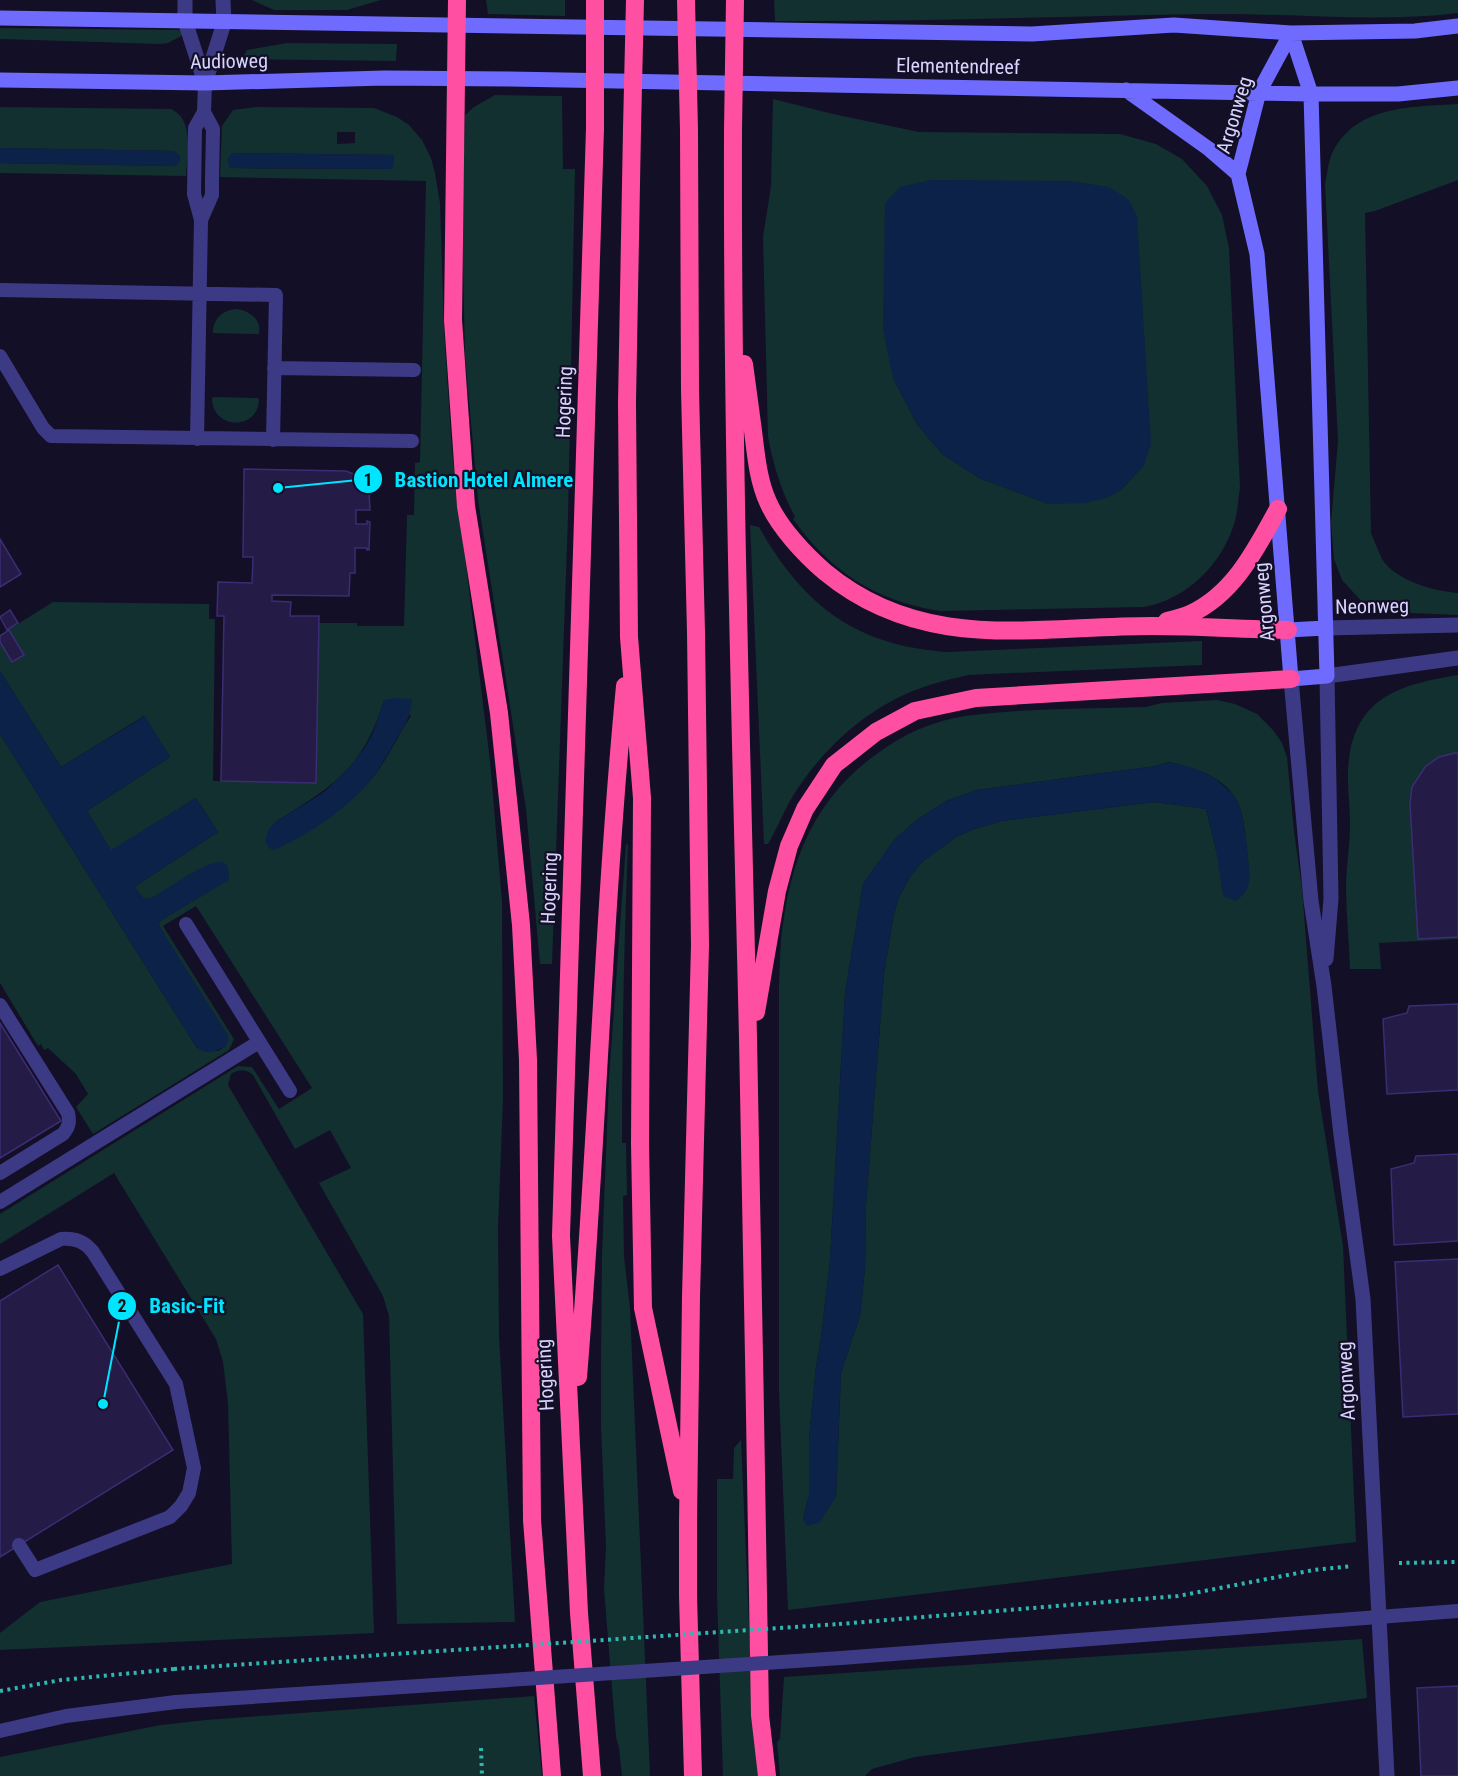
<svg xmlns="http://www.w3.org/2000/svg" width="1458" height="1776" font-family="'Roboto Condensed',sans-serif">
  <style>
    .green { fill: #12302f; fill-rule: evenodd }
    .water { fill: #0c2248 }
    .building { fill: #241b47; stroke: #3b2d73; stroke-width: 1.5 }
    .lines { fill: none; stroke-linecap: round; stroke-linejoin: round }
    .path { stroke: #2fb8b0; stroke-width: 4; stroke-dasharray: 3 4.5; stroke-linecap: butt }
    .lane { stroke: #3d3a85; stroke-width: 14 }
    .street { stroke: #3d3a85; stroke-width: 15 }
    .secondary { stroke: #6f6bff; stroke-width: 15 }
    .highway { stroke: #ff4fa3; stroke-width: 18 }
    .path-bridge { stroke: #2fb8b0; stroke-width: 4; stroke-dasharray: 3 4.5; stroke-linecap: butt }
    .lane-bridge { stroke: #3d3a85; stroke-width: 14 }
    .highway-bridge { stroke: #ff4fa3; stroke-width: 18 }
    .labels { text-anchor: middle; dominant-baseline: central; stroke-width: 4.5; stroke-linejoin: round; paint-order: stroke }
    .street-label { font-size: 20px; fill: #d9d4ff; stroke: #130f26 }
    .leader { fill: none; stroke: #00e5ff; stroke-width: 2 }
    .callout-dot { fill: #00e5ff; stroke: #130f26; stroke-width: 2 }
    .mark-label { font-size: 18px; text-anchor: middle; font-weight: bold; fill: #111 }
    .callout-label { font-size: 21px; text-anchor: middle; font-weight: bold; fill: #00e5ff; stroke: #130f26; stroke-width: 4.5; stroke-linejoin: round; paint-order: stroke }
  </style>
  <rect width="100%" height="100%" fill="#130f26"/>
  <!-- green -->
  <path class="green" d="M 252,0 L 381,0 L 347,10 L 274,10 Z
    M 486,0 L 565,0 L 565,16 L 488,14 Z
    M 774,0 L 1458,0 L 1458,13 C 1375,23 1291,13 1208,14 C 1064,16 920,22 775,21 Z
    M 0,28 L 182,30 L 183,35 L 168,43 L 160,44 L 0,39 Z
    M 287,43 L 397,44 L 396,61 L 242,59 L 247,50 Z
    M 495,95 L 562,96 L 563,169 L 575,169 L 568,518 L 552,964 L 540,964 L 526,809 L 478,500 L 465,356 L 462,219 L 465,115 L 474,107 Z
    M 773,99 L 833,114 L 919,132 L 1120,134 L 1156,144 L 1182,159 L 1207,186 L 1222,215 L 1229,248 L 1240,488 C 1238,499 1238,510 1235,521 C 1223,563 1188,599 1144,607 L 940,611 C 875,601 830,571 793,519 L 795,517 C 781,490 773,465 768,436 L 763,237 L 771,186 ZM 893,378 L 1144,465 L 1120,491 L 1049,504 L 979,478 L 942,454 L 917,424 Z
    M 1458,104 L 1458,180 L 1375,211 L 1365,213 L 1371,533 C 1375,542 1378,551 1382,559 C 1396,581 1434,591 1458,593 L 1458,615 L 1390,612 L 1364,604 L 1342,580 L 1334,559 L 1331,523 L 1338,441 L 1325,184 C 1327,175 1328,164 1331,156 C 1353,105 1411,107 1458,104 Z
    M 0,107 L 171,109 C 195,120 187,154 186,176 L 0,173 L 0,163 L 171,166 L 174,166 L 180,157 L 174,151 L 0,148 Z
    M 256,107 L 374,108 L 397,117 L 409,125 L 422,140 L 431,158 L 435,173 L 440,203 L 444,330 L 452,451 L 490,761 L 502,901 L 503,1099 L 498,1227 L 499,1336 L 515,1622 L 397,1624 L 389,1316 L 383,1296 L 319,1183 L 351,1168 L 330,1130 L 295,1149 L 253,1075 C 246,1069 239,1069 231,1074 L 228,1085 L 363,1314 L 374,1633 L 0,1650 L 0,1633 L 40,1602 L 232,1564 L 228,1403 L 223,1362 L 216,1339 L 114,1173 L 0,1244 L 0,1214 L 238,1066 L 252,1067 L 279,1109 L 312,1088 L 196,906 L 163,926 L 234,1039 L 229,1050 L 93,1134 L 76,1107 L 88,1094 L 76,1074 L 48,1048 L 44,1050 L 41,1044 L 38,1046 L 0,983 L 0,734 L 195,1045 L 197,1048 L 218,1051 L 226,1046 L 158,924 L 163,919 L 228,880 L 148,899 L 143,898 L 134,887 L 218,832 L 196,798 L 111,851 L 87,811 L 170,757 L 144,716 L 61,767 L 0,671 L 0,635 L 53,602 L 209,604 L 209,619 L 215,619 L 213,781 L 316,783 L 319,623 L 357,623 L 357,626 L 404,626 L 407,515 L 414,515 L 415,463 L 420,462 L 426,181 L 220,177 L 222,126 L 233,110 ZM 337,132 L 355,132 L 355,143 L 337,144 ZM 232,153 L 393,155 L 394,156 L 392,169 L 231,168 L 229,165 ZM 384,700 L 411,716 C 399,733 391,752 379,769 C 362,794 338,811 313,828 L 275,822 C 333,786 363,769 384,700 Z
    M 237,309 C 250,311 262,320 259,334 L 213,333 C 213,318 223,310 237,309 Z
    M 214,397 L 257,398 L 259,399 C 259,431 212,430 212,398 Z
    M 750,525 L 759,527 C 804,606 856,646 949,652 L 1202,641 L 1202,665 L 968,675 C 947,680 926,685 906,694 C 861,714 823,750 796,791 C 785,808 778,827 768,844 L 764,844 Z
    M 1458,675 L 1458,939 L 1379,943 L 1381,969 L 1350,969 C 1349,941 1346,911 1346,882 C 1347,863 1350,843 1350,823 C 1350,802 1346,779 1349,759 C 1357,695 1404,684 1458,675 Z
    M 1217,700 L 1235,704 L 1257,714 L 1273,730 L 1282,743 L 1287,757 L 1294,831 L 1302,889 L 1318,1091 L 1343,1246 L 1356,1542 L 788,1610 L 779,1393 L 779,985 C 780,963 780,939 784,917 C 794,849 821,793 878,753 C 903,734 933,721 965,716 C 1024,708 1086,709 1146,707 L 1162,703 ZM 1169,762 C 1196,768 1230,778 1240,808 C 1246,826 1246,849 1249,868 L 1216,850 L 1206,809 L 1155,802 L 1002,821 L 974,829 L 956,837 L 922,862 L 910,877 L 899,897 L 894,913 L 884,974 L 866,1205 L 865,1268 L 860,1316 L 841,1373 L 836,1497 L 803,1519 L 809,1495 L 809,1438 L 816,1367 L 821,1338 L 830,1260 L 845,993 L 863,884 L 894,840 L 918,819 L 948,800 L 977,790 L 1156,766 Z
    M 626,844 L 628,845 C 624,944 622,1043 622,1143 L 626,1143 L 627,1195 L 623,1196 L 624,1256 L 630,1308 L 650,1776 L 622,1776 L 619,1748 L 616,1737 L 604,1589 L 606,1546 L 601,1426 L 601,1355 L 602,1254 L 609,1078 Z
    M 741,1440 L 753,1715 L 759,1776 L 723,1776 L 717,1596 L 717,1479 L 733,1479 L 734,1448 Z
    M 1362,1639 L 1367,1698 L 915,1757 L 872,1769 L 865,1776 L 780,1776 L 777,1742 L 780,1739 L 784,1677 Z
    M 534,1696 L 542,1776 L 0,1776 L 0,1757 L 161,1725 L 206,1720 Z"/>
  <!-- water -->
  <path class="water" d="M 0,148 L 174,151 L 179,155 L 180,160 L 177,165 L 171,166 L 0,163 Z
    M 232,153 L 394,155 L 393,169 L 231,168 L 227,160 Z
    M 930,180 L 1071,181 L 1109,187 L 1129,200 L 1137,216 L 1151,444 L 1144,465 L 1120,491 L 1107,498 L 1085,503 L 1049,504 L 979,478 L 942,454 L 917,424 L 893,378 L 883,330 L 885,203 L 900,187 Z
    M 0,671 L 61,767 L 145,716 L 170,757 L 87,811 L 111,850 L 196,798 L 218,832 L 134,887 L 143,898 L 148,899 C 163,894 210,855 224,863 C 230,867 229,874 229,880 L 163,919 L 158,924 L 229,1037 L 226,1046 C 215,1052 205,1056 195,1045 L 0,734 Z
    M 394,698 L 412,699 C 410,722 403,726 393,745 C 387,755 381,766 374,776 C 349,808 310,834 274,850 L 269,848 L 265,842 L 268,830 L 275,822 L 323,793 L 348,769 L 363,750 L 373,733 L 384,700 Z
    M 1169,762 C 1191,767 1211,772 1227,789 C 1233,794 1238,801 1240,808 C 1244,820 1251,870 1249,882 C 1248,891 1242,896 1236,901 L 1223,896 L 1216,850 L 1206,809 L 1155,802 L 1002,821 L 974,829 L 956,837 L 922,862 L 910,877 L 899,897 L 894,913 L 884,974 L 866,1205 L 865,1268 L 860,1316 L 841,1373 L 836,1497 L 819,1523 L 807,1526 L 803,1519 L 809,1495 L 809,1438 L 816,1367 L 821,1338 L 830,1260 L 845,993 L 863,884 L 894,840 L 918,819 L 948,800 L 977,790 L 1156,766 Z"/>
  <!-- building -->
  <path class="building" d="M 244,469 L 346,471 L 359,476 L 365,482 L 369,491 L 370,510 L 356,510 L 356,524 L 367,524 L 367,521 L 370,522 L 369,550 L 367,550 L 367,548 L 355,548 L 355,573 L 350,573 L 349,596 L 272,595 L 272,601 L 291,602 L 290,616 L 319,616 L 316,783 L 221,781 L 224,616 L 217,616 L 218,582 L 252,583 L 253,557 L 243,557 Z
    M 0,539 L 21,574 L 0,587 Z
    M 10,610 L 18,623 L 7,630 L 0,617 Z
    M 9,630 L 24,655 L 12,662 L 0,642 L 0,636 Z
    M 1455,753 L 1458,753 L 1458,937 L 1418,939 L 1410,804 L 1412,787 L 1425,767 L 1439,757 Z
    M 1458,1004 L 1458,1090 L 1387,1094 L 1383,1019 L 1407,1013 L 1409,1006 Z
    M 0,1023 L 61,1121 L 0,1158 Z
    M 1458,1154 L 1458,1241 L 1394,1245 L 1391,1169 L 1414,1163 L 1416,1156 Z
    M 1458,1259 L 1458,1414 L 1403,1417 L 1395,1262 Z
    M 58,1265 L 173,1450 L 0,1557 L 0,1301 Z
    M 1458,1686 L 1458,1776 L 1421,1776 L 1417,1688 Z"/>
  <g class="lines">
    <!-- path -->
    <path class="path" d="M 1399,1563 L 1458,1562
      M 839,1624 L 1178,1596 L 1314,1570 L 1352,1566
      M 0,1691 L 61,1680 L 174,1669
      M 481,1748 L 482,1776"/>
    <!-- lane -->
    <path class="lane" d="M 201,220 L 212,195 L 212,179 L 213,129 L 204,112
      M 0,290 L 276,295 L 273,440
      M 0,356 L 43,428 L 51,436 L 412,441
      M 274,368 L 414,370
      M 197,439 L 201,220 L 194,194 L 195,128 L 204,112 L 205,83
      M 186,924 L 290,1091
      M 0,1005 L 68,1113 C 70,1122 69,1127 63,1134 L 0,1173
      M 0,1202 L 259,1042
      M 0,1269 L 61,1239 C 75,1238 84,1241 93,1252 L 176,1384 L 194,1468 L 189,1493 L 181,1506 L 170,1517 L 35,1570 L 19,1545
      M 841,1658 L 1458,1611
      M 0,1731 L 66,1716 L 176,1702"/>
    <!-- street -->
    <path class="street" d="M 185,0 L 185,21 L 205,83
      M 205,83 L 224,23 L 223,0
      M 1325,628 L 1458,625
      M 1291,679 L 1311,901 L 1324,986 L 1341,1135 L 1363,1299 L 1387,1776
      M 1326,959 L 1331,899 L 1327,676 L 1458,658"/>
    <!-- secondary -->
    <path class="secondary" d="M 0,18 L 1032,34 L 1174,25 L 1291,33 L 1415,31 L 1458,26
      M 1291,33 L 1311,94 L 1327,676 L 1291,679 L 1257,254 L 1238,174 L 1259,92 Z
      M 0,80 L 205,83 L 384,78 L 510,79 L 1311,94 L 1398,94 L 1458,88
      M 1126,90 L 1209,149 L 1238,174
      M 1288,630 L 1325,628"/>
    <!-- highway -->
    <path class="highway" d="M 457,0 L 453,320 L 466,506 L 499,713 L 521,925 L 528,1060 L 532,1520 L 552,1776
      M 632,129 L 627,403 L 629,637 L 642,798 L 640,1143 L 643,1308 L 682,1491
      M 689,130 L 690,390 L 696,632 L 700,945 L 691,1297 L 688,1522 L 688,1595 L 693,1776
      M 733,130 C 732,433 741,736 748,1038 C 753,1264 756,1489 760,1715 L 767,1776
      M 744,364 C 747,386 750,409 753,431 C 756,455 758,480 768,502 C 779,527 804,554 825,572 C 924,654 1035,626 1152,626 C 1197,626 1242,629 1288,630
      M 1167,621 C 1175,619 1183,617 1190,614 C 1234,594 1256,549 1278,509
      M 756,1012 L 777,891 L 789,846 L 805,809 L 834,765 L 876,732 L 915,711 L 976,698 L 1291,679
      M 578,1377 C 597,1147 603,916 625,686
      M 592,1776 L 579,1613 L 561,1236 L 595,128"/>
    <!-- path-bridge -->
    <path class="path-bridge" d="M 174,1669 L 839,1624"/>
    <!-- lane-bridge -->
    <path class="lane-bridge" d="M 176,1702 L 841,1658"/>
    <!-- highway-bridge -->
    <path class="highway-bridge" d="M 686,0 L 689,130
      M 595,128 L 595,0
      M 632,129 L 635,0
      M 733,130 L 735,0"/>
  </g>
  <g class="labels">
    <!-- street labels -->
    <g class="street-label">
      <text transform="translate(229 61) rotate(-1)">Audioweg</text>
      <text transform="translate(958 66) rotate(1)">Elementendreef</text>
      <text transform="translate(1234 115) rotate(-73)">Argonweg</text>
      <text transform="translate(564 402) rotate(-88)">Hogering</text>
      <text transform="translate(1264 602) rotate(-95)">Argonweg</text>
      <text transform="translate(1372 606) rotate(-1)">Neonweg</text>
      <text transform="translate(549 888) rotate(-88)">Hogering</text>
      <text transform="translate(545 1375) rotate(-93)">Hogering</text>
      <text transform="translate(1346 1381) rotate(-93)">Argonweg</text>
    </g>
  </g>
  <!-- callouts -->
  <path class="leader" d="M278 488L368 479M103 1404L122 1306"/>
  <g class="callout-dot">
    <circle cx="278" cy="488" r="6"/>
    <circle cx="103" cy="1404" r="6"/>
    <circle cx="368" cy="479" r="15"/>
    <circle cx="122" cy="1306" r="15"/>
  </g>
  <g class="mark-label">
    <text x="368" y="486">1</text>
    <text x="122" y="1312">2</text>
  </g>
  <g class="callout-label">
    <text x="484" y="487">Bastion Hotel Almere</text>
    <text x="187" y="1313">Basic-Fit</text>
  </g>
</svg>
